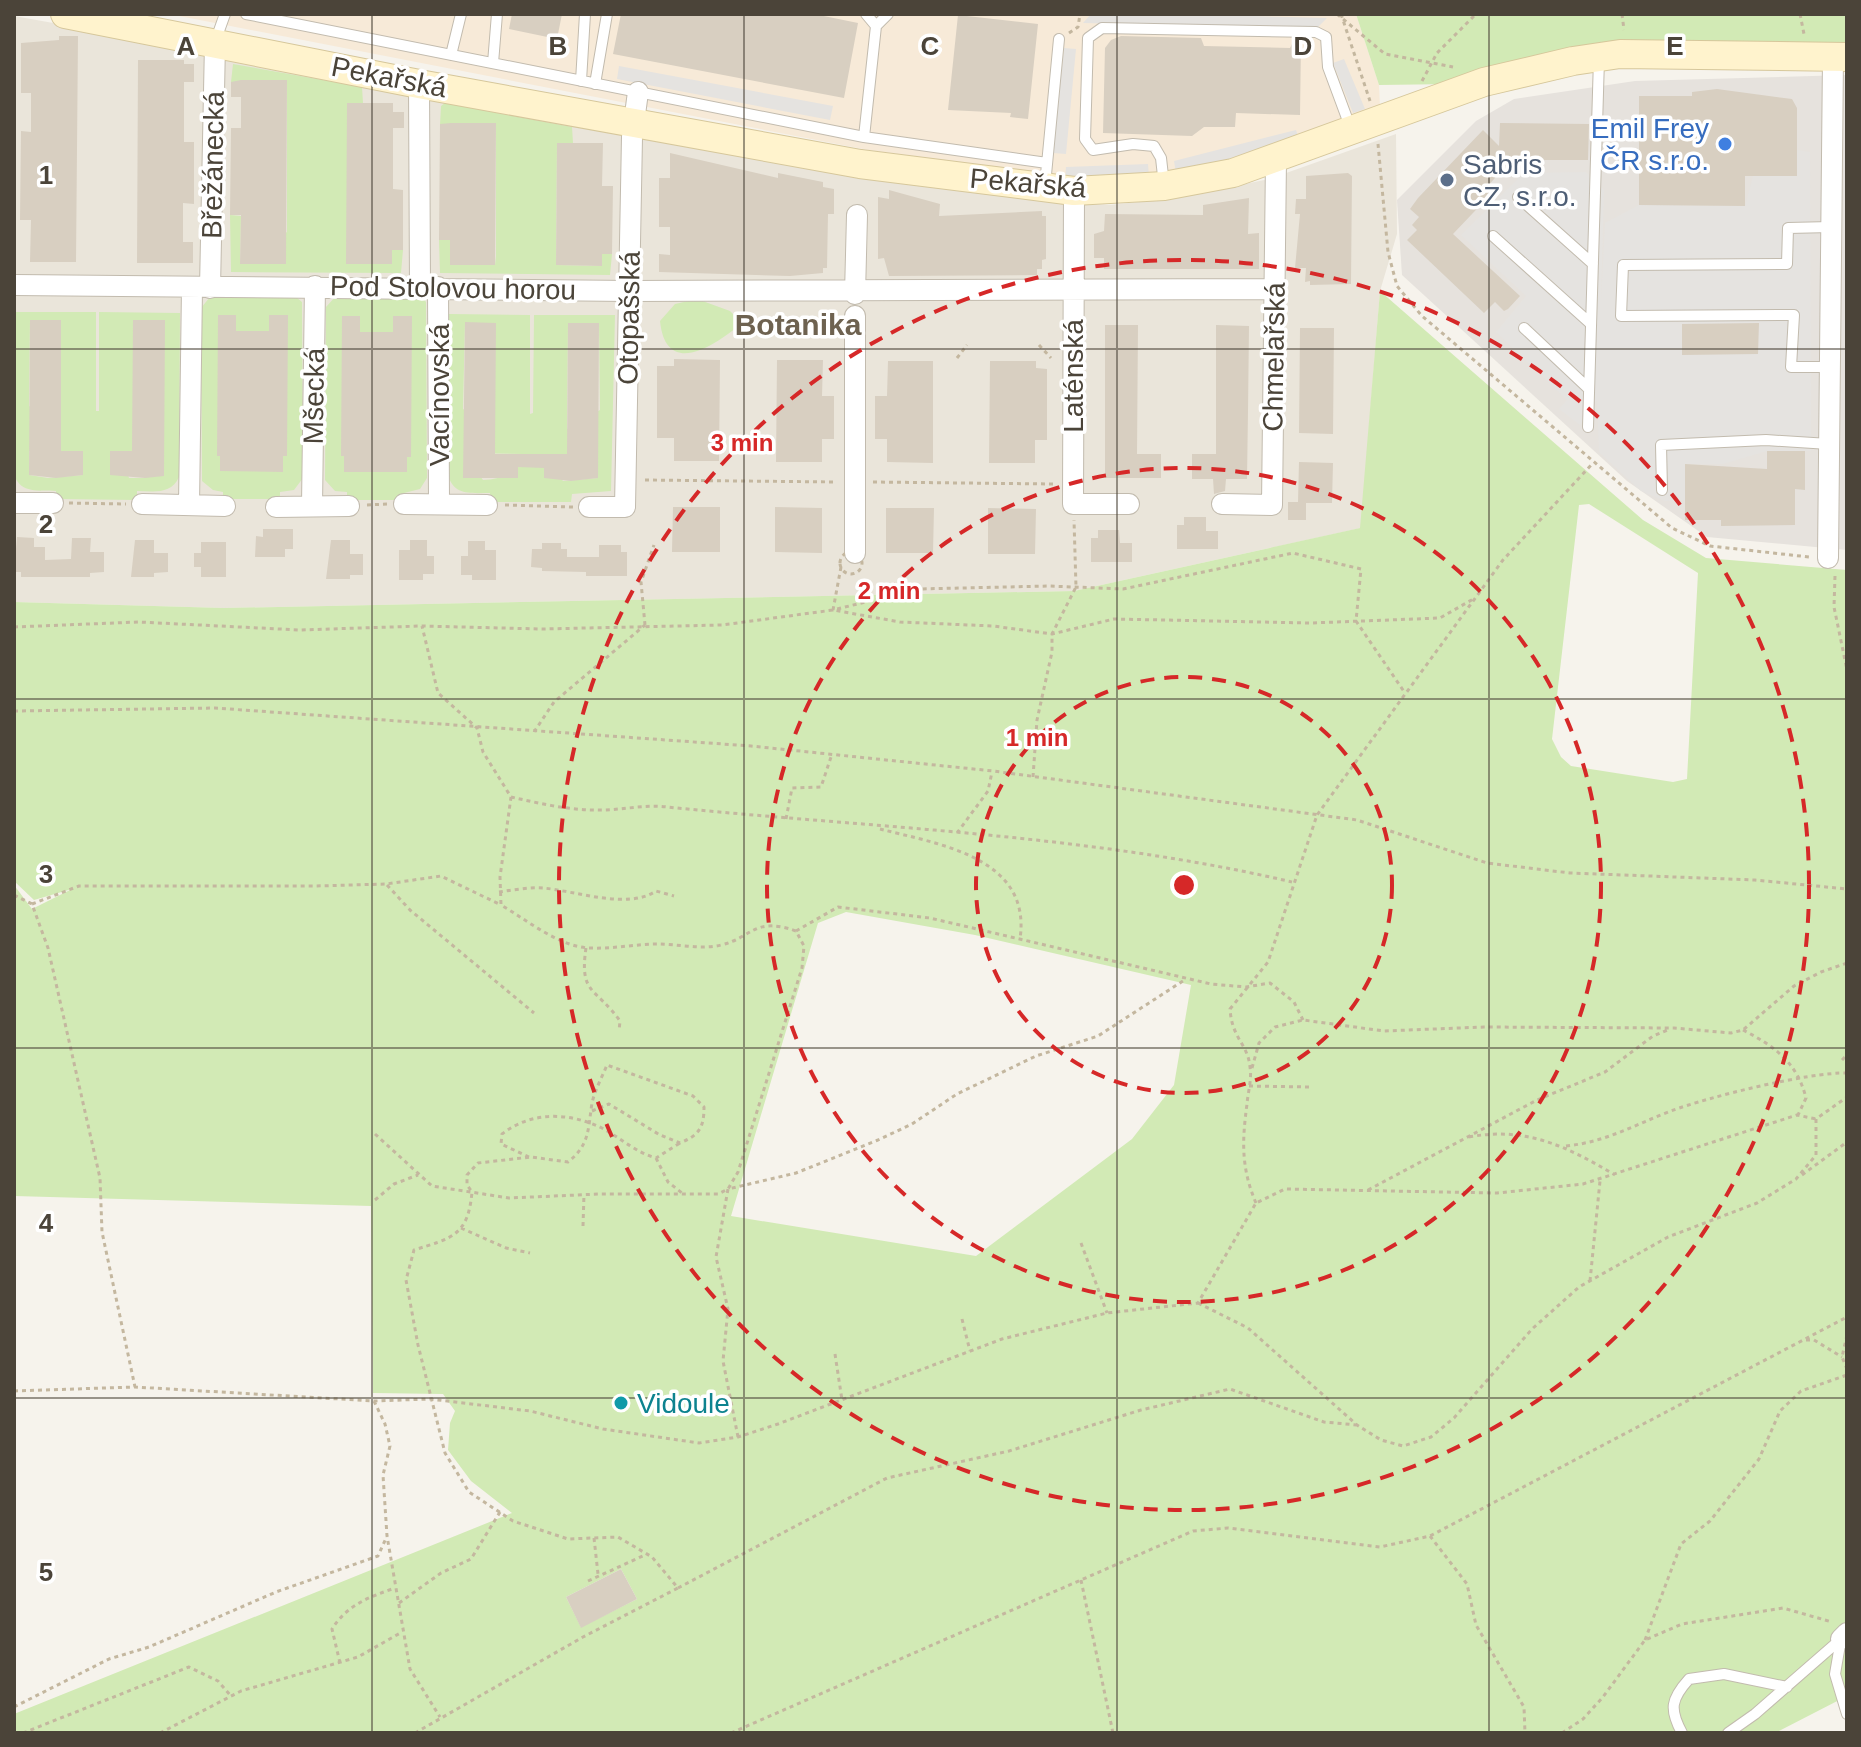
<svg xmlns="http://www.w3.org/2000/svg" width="1861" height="1747" font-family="Helvetica,sans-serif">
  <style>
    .residential { fill: #eae5da }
    .commercial { fill: #f7ead8 }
    .industrial { fill: #e6e2dd }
    .green { fill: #d2eab5; fill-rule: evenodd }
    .parking { fill: #e5e3e0 }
    .building { fill: #d8cfc1 }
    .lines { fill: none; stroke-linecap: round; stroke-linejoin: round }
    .lane-casing { stroke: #c2bbae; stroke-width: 12 }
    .street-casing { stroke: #c2bbae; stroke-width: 22 }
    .secondary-casing { stroke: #d6c79b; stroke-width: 30 }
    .path { stroke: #c4b79f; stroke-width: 3; stroke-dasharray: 4 4; stroke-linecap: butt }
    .lane { stroke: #fff; stroke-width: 10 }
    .street { stroke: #fff; stroke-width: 20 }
    .secondary { stroke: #fff3cd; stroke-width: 28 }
    .grid { fill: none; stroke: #4b4439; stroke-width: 2; stroke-opacity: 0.55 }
    .ring { fill: none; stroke: #d62828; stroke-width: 4; stroke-dasharray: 14 10 }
    .shop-dot { fill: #3f7fe0; stroke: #fff; stroke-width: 3 }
    .service-dot { fill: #5c6f8a; stroke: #fff; stroke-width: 3 }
    .culture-dot { fill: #0f9aa8; stroke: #fff; stroke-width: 3 }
    .labels { text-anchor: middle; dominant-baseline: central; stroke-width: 7; stroke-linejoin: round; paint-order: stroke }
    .street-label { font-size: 28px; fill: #4b4439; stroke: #fff }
    .shop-label { font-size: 28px; fill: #366cbe; stroke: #fff; text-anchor: end }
    .service-label { font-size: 28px; fill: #4e5e75; stroke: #fff; text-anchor: start }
    .culture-label { font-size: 28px; fill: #0d838f; stroke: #fff; text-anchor: start }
    .neighbourhood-label { font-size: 30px; font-weight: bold; fill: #6e6250; stroke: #fff }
    .grid-label { font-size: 26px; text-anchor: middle; font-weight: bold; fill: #4b4439; stroke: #fff; stroke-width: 7; stroke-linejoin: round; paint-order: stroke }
    .centre { fill: #d62828; stroke: #fff; stroke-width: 4 }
    .ring-label { font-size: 24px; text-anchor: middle; font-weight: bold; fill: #d62828; stroke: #fff; stroke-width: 7; stroke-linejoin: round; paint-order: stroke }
  </style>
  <rect width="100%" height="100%" fill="#f6f3ec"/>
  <!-- residential -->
  <path class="residential" d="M 14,16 L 1061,203 L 1109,205 L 1178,198 L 1269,179 L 1396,134 L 1397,234 L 1380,291 L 1361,528 L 1074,591 L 224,608 L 14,602 Z"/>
  <!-- commercial -->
  <path class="commercial" d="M 169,14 L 1356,14 L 1379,85 L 1380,107 L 1185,173 L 1065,180 L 1054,175 L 868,150 Z"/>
  <!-- industrial -->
  <path class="industrial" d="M 1847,75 L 1847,550 L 1707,537 L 1627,481 L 1402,275 L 1397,200 L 1476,121 L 1514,99 L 1635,81 Z"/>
  <!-- green -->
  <path class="green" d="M 1356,14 L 1847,14 L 1847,43 L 1633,43 L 1454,84 L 1379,85 Z
    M 233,64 L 362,87 L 363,103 L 347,103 L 347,264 L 392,264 L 392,250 L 403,250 L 401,273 L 231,272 L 230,215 L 241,216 L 240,263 L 287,232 L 287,81 L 231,82 Z
    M 445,103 L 572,127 L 573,143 L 557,144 L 556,265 L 601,266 L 602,254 L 612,254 L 610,275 L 440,273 L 439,240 L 451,240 L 450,265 L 495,265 L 496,256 L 496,124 L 440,125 L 441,106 Z
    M 1380,291 L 1643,520 L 1706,558 L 1847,570 L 1847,1696 L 1775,1733 L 14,1733 L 14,1714 L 512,1513 L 471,1481 L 448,1450 L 450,1423 L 455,1411 L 443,1394 L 373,1393 L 371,1206 L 14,1196 L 14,885 L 32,909 L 72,889 L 34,900 L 14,881 L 14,602 L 224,608 L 1074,591 L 1360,528 ZM 1589,504 L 1698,573 L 1687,779 L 1673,782 L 1571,766 L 1561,757 L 1552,739 L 1579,505 ZM 846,912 L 975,935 L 1191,985 L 1174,1085 L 1132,1139 L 976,1256 L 731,1216 L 818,923 ZM 621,1569 L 637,1599 L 581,1627 L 566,1597 Z
    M 336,296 L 422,297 L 426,302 L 427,478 L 420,489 L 404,493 L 404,500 L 347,500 L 347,492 L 335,491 L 325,480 L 326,307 Z
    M 210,297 L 296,297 L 302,302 L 303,478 L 294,490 L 280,492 L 280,499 L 223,499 L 223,492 L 213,490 L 202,481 L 201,308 Z
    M 697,299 L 730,311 L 742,323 C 717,344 666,380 660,321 L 675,304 Z
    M 14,312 L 96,312 L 96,411 L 99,411 L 99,312 L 180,313 L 179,477 C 171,495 154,491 137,491 L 137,500 L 56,499 L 56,491 C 39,490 21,494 14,475 ZM 30,320 L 61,320 L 61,426 L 29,406 ZM 29,451 L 83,452 L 83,475 L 48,478 L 29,475 ZM 110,452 L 164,452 L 145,478 L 129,478 L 128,475 L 110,475 Z
    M 449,314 L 530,315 L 530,414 L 533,413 L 534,315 L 615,315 L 611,491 L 572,494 L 571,502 L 490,502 L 490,493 C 471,493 454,496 448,475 ZM 465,323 L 495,323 L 495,429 L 463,409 ZM 568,323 L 599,323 L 600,410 L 567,429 ZM 464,453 L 523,454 C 516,472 501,480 483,480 ZM 544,454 L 598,455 L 598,478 L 563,481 Z"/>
  <!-- parking -->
  <path class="parking" d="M 1091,14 L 1182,14 L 1327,18 L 1317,28 L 1083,23 Z
    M 1064,48 L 1076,49 L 1066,154 L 1053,153 Z
    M 1344,59 L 1365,109 L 1353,113 L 1333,63 Z
    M 619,66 L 833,106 L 830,120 L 617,79 Z
    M 1296,130 L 1300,142 L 1176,173 L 1174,161 Z
    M 1797,150 L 1810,152 L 1811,451 L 1767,451 L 1723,464 L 1685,464 L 1685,500 L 1665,501 L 1641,491 L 1599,452 L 1597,400 L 1580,425 L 1559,409 L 1567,400 L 1496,332 L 1526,296 L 1461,235 L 1524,173 L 1586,172 L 1604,190 L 1601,302 L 1605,223 L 1639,205 L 1745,206 L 1753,176 L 1797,176 Z
    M 1148,164 L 1149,177 L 1065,180 L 1066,167 Z"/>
  <!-- building -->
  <path class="building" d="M 512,14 L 562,14 L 557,39 L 509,29 Z
    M 621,14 L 814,14 L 858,23 L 844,98 L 613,54 Z
    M 958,15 L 1038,24 L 1028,119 L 1010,117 L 1011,113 L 948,110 Z
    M 59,36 L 78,36 L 76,262 L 30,262 L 31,220 L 20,220 L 21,131 L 31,132 L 31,93 L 21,93 L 21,43 L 59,40 Z
    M 1121,36 L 1201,38 L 1204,46 L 1290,48 L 1294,40 L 1301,40 L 1300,115 L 1236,113 L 1235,127 L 1204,127 L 1192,136 L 1103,133 L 1105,48 L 1111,40 Z
    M 138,60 L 184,60 L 184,64 L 194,64 L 194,82 L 184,82 L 184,142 L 194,142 L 194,204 L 183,203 L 183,242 L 193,242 L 193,263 L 137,263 Z
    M 241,80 L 287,80 L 286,264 L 240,264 L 241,215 L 230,215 L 231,128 L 241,128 L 241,97 L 231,97 L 231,82 Z
    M 1717,89 L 1792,99 L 1797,108 L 1797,176 L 1745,176 L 1745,206 L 1639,205 L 1639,96 L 1692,96 L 1692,92 Z
    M 347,103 L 393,103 L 393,112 L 404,112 L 404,128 L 393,128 L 393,189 L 403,190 L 403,250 L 392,250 L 392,264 L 346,264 Z
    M 451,123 L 496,123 L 495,265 L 450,265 L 450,240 L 439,240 L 440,124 Z
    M 1500,123 L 1589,124 L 1588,160 L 1511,160 L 1486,188 L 1492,193 L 1453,234 L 1520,296 L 1508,309 L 1504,311 L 1495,302 L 1484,313 L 1407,240 L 1417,230 L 1412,225 L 1419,217 L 1410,209 L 1418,198 L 1483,130 L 1499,146 Z
    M 557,143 L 603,143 L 602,186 L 613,186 L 612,254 L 602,254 L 602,266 L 556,265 Z
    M 670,153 L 778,178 L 778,173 L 823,182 L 823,187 L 834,189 L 834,214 L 828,214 L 827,268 L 823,268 L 823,273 L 790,276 L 659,272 L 659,254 L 670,255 L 670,227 L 659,227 L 659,178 L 670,178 Z
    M 1348,173 L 1352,176 L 1351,284 L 1310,285 L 1310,281 L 1305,282 L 1306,268 L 1295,268 L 1300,214 L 1295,214 L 1296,199 L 1306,199 L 1306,176 Z
    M 889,190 L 940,204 L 939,216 L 1042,211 L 1042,216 L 1046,216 L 1046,259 L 1042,260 L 1042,269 L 1037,269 L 1037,275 L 889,276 L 884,258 L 878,259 L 878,197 L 889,199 Z
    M 1249,198 L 1248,234 L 1259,233 L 1259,269 L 1104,269 L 1104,258 L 1094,258 L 1094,234 L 1104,231 L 1105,214 L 1203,215 L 1203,205 Z
    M 218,315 L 236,315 L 236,331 L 269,331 L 269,315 L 288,315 L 287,456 L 283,456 L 283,472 L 220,471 L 220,456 L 217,456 Z
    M 342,316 L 360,316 L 360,332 L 393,332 L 393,316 L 412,316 L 411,457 L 407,457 L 407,472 L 344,472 L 344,456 L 341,456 Z
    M 30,320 L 61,320 L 61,451 L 83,451 L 83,475 L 56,478 L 29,475 Z
    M 133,320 L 165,320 L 164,476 L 145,478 L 110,475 L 110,451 L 132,451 Z
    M 465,322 L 496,323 L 495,454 L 567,454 L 568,323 L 599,323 L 598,478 L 571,481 L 544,478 L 544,468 L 518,467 L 518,478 L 463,478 Z
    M 1759,323 L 1758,354 L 1682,355 L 1682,324 Z
    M 1105,325 L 1138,325 L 1137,454 L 1161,454 L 1161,478 L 1105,478 Z
    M 1216,325 L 1249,326 L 1248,411 L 1247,479 L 1226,479 L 1225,491 L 1214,494 L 1213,479 L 1192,479 L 1192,454 L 1216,454 Z
    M 1300,328 L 1334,328 L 1333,434 L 1299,433 Z
    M 674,359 L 720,360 L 719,461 L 674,461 L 674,438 L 657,438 L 657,366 L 674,366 Z
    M 777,360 L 823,360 L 822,396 L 834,396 L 834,439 L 822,439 L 822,462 L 776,462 Z
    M 888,361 L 933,361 L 933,463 L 887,462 L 887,439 L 875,439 L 875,396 L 887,396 Z
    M 990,361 L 1036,361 L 1036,368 L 1047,369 L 1047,440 L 1035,440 L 1035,463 L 989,463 Z
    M 1767,451 L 1805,451 L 1805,490 L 1795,489 L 1795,525 L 1721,526 L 1721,520 L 1685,520 L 1685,464 L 1767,469 Z
    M 1299,462 L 1333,463 L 1332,503 L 1306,503 L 1306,520 L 1288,520 L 1288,502 L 1298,502 Z
    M 673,507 L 720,507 L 720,552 L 672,552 Z
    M 775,507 L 822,508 L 822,553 L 775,552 Z
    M 886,508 L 934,508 L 933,553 L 886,553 Z
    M 988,508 L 1036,509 L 1035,554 L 988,554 Z
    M 1184,517 L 1206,517 L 1206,531 L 1218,531 L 1218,549 L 1177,549 L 1177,525 L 1184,525 Z
    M 263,529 L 293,529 L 293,549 L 285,549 L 285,557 L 255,557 L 256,536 L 263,537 Z
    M 1098,530 L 1119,530 L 1120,543 L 1132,543 L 1132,562 L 1091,562 L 1091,538 L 1098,538 Z
    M 17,537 L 34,538 L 34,547 L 45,547 L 45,560 L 71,559 L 72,538 L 91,538 L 90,552 L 104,552 L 104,572 L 90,573 L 90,577 L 21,577 L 21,572 L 14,572 Z
    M 135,540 L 154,540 L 154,553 L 168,553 L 168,572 L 154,573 L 154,577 L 131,577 Z
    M 331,540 L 350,540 L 350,554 L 363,554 L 363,575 L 350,575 L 350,579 L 326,579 Z
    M 410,540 L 427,540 L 427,556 L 434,556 L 434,574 L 423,574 L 423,580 L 399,580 L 399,550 L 410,550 Z
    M 468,541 L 485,541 L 485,550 L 496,550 L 496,580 L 472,580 L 472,575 L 461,575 L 461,556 L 468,556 Z
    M 201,542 L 226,542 L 226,577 L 201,577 L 201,567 L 194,567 L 194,553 L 201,553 Z
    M 542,543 L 561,543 L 561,549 L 567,549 L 567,557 L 599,557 L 599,545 L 621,545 L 621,552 L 627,552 L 627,576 L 586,576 L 586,572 L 542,571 L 542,568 L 531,567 L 532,549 L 542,549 Z
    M 621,1569 L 637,1599 L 581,1628 L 566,1597 Z"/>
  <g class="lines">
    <!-- lane casing -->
    <g class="lane-casing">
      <path id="lane" d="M 246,14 L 864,137 L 1047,163
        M 866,14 L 876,26
        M 215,42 L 225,14
        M 451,55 L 461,14
        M 493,63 L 497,14
        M 581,81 L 585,14
        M 595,84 L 607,14
        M 864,137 L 876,26 L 888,14
        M 1045,185 L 1059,39
        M 1164,185 L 1161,158 L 1154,146 L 1133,144 L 1093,150 L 1085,139 L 1088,38 L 1102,28 L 1316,32 L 1326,37 L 1328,67 L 1351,129
        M 1518,197 L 1593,264
        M 1493,236 L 1591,324
        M 1524,328 L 1589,389
        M 1830,367 L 1791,367 L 1794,315 L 1621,316 L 1623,265 L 1787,264 L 1788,228 L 1831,227
        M 1588,427 L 1599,59
        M 1662,490 L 1661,445 L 1766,440 L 1829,444
        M 1841,1639 L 1835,1674 L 1847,1714
        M 1682,1733 C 1669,1709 1671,1699 1689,1679 L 1724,1674 L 1787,1687
        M 1728,1733 L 1755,1714 L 1841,1639"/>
    </g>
    <!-- street casing -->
    <g class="street-casing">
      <path id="street" d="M 419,84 L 420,287
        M 1074,191 L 1073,504 L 1129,504
        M 14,285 L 629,291 L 1275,289
        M 438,287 L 439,504
        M 210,288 L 215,43
        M 855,294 L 857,215
        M 855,316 L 855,553
        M 14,503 L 53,503
        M 142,504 L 225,506
        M 404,504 L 487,505
        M 1222,504 L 1272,505 L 1276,159
        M 189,505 L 192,288
        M 312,505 L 315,286
        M 276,507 L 349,506
        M 589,507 L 625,507 L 632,137 L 638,92
        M 1828,558 L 1833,57
        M 1841,1639 L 1847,1633"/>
    </g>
    <!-- secondary casing -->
    <g class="secondary-casing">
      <path id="secondary" d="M 65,14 L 419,84 L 860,164 L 1074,191 L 1164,186 L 1233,173 L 1484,82 L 1573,61 L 1620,54 L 1847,57"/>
    </g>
    <!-- path -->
    <path class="path" d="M 1337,14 L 1385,54 L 1453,67
      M 1341,14 L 1370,101
      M 1622,14 L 1624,30
      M 1800,14 L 1804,34
      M 1069,33 L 1078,27 L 1080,14
      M 1422,81 L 1437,53 L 1476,14
      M 1378,144 L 1388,252 L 1397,286 L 1422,316 L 1672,528 L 1710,546 L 1809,557
      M 1039,345 L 1051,358
      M 957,358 L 967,345
      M 645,480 L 837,482
      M 873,482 L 1053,484
      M 69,503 L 126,504
      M 367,505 L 388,504
      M 505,505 L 573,507
      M840 563a11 11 0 1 1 22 0a11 11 0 1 1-22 0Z
      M 841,567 L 833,610 L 918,589 L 1049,586 L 1123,589 L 1293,553 L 1361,569 L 1356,621 L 1405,693
      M 1835,576 L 1834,607 L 1847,670
      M 645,625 L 641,582 L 654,545
      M 14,627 L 139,622 L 300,630 L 421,626 L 542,629 L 722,625 L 833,610 L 900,622 L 993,626 L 1052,634 L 1114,619 L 1311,623 L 1440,618 L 1475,598
      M 14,711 L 215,708 L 751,746 L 993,771 L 1357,820 L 1487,863 L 1570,873 L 1755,880 L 1847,889
      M 534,732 L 554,702 L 645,625
      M 1033,777 L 1037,720 L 1052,652 L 1052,634 L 1076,587 L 1074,520
      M 511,797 C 538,803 567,810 595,810 C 619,811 643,804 667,807 C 875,828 1088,834 1292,882
      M 786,819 L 792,788 L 821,787 L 832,754
      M 880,829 C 938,844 1032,857 1020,939
      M 957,833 L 988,791 L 992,772
      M 387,885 L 410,910 L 534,1013
      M 499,892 C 513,890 529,887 543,888 C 576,891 628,910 656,891 L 674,896
      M 14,895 L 32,904 L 48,948 L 100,1178 L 102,1232 L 135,1387
      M 32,904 L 79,886 L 316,886 L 386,884 L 441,876 L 501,905
      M 796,931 L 838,907 L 930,918 L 1211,984 L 1246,987 L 1270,983 L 1294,1002 L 1303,1020
      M 586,948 C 579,995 596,987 620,1021 L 619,1031
      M 1743,1030 C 1774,1046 1797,1062 1806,1098 L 1798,1115
      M 1842,1060 L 1847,1055
      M 1252,1068 L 1259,1043 L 1275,1027 L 1303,1020 L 1384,1031 L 1484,1027 L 1674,1028 L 1731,1033 L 1743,1030 L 1794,986 L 1821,972 L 1847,963
      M 1249,1086 L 1309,1087
      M 375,1134 L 432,1186 L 509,1198 L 600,1194 L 718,1194 L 728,1189 L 738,1172 L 802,968 L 804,946 L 796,931 C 754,916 752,938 721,945 C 701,950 678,944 658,944 C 636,944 613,949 590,948 C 559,947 527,920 501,905 L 500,877 L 511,797 L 483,752 L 477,728 L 438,693 L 422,626
      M 1469,1137 C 1526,1126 1568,1147 1615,1175
      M 1566,1146 C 1606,1142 1634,1125 1671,1111 C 1708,1097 1809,1072 1847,1073
      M 529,1157 L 501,1144 L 502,1134 C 528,1114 559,1112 590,1123 C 614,1131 631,1151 656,1158 L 680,1143
      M 656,1158 L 668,1182 L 682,1193
      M 1802,1175 L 1847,1142
      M 1368,1190 L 1537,1100 L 1605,1072 L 1653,1036 L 1670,1029
      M 375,1200 L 394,1184 L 418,1175
      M 1256,1203 C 1241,1168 1242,1141 1247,1104 C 1248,1092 1252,1079 1250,1067 C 1248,1044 1232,1039 1230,1009 L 1268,962 L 1317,815 L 1503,560 L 1593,463
      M 583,1226 L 584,1194
      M 461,1228 L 506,1248 L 530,1253
      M 1081,1243 L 1107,1313
      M 1590,1281 L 1600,1181
      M 1198,1303 L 1248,1328 L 1357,1425 L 1381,1440 L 1403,1446 L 1431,1437 L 1454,1418 L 1532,1329 L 1579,1287 L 1668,1237 L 1757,1203 L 1796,1179 L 1816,1155 L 1816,1119 L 1847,1097
      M 962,1319 L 970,1351
      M 1847,1335 L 1842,1357 L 1847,1369
      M 1806,1340 L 1814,1340 L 1842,1357
      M 835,1354 L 842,1400
      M 14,1391 L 135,1387 L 374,1401 L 430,1399 L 530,1411 L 603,1429 L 699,1443 L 738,1437 L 778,1424 L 1002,1339 L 1107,1313 L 1198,1303 L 1256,1203 L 1285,1189 L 1497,1193 L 1583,1184 L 1797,1115 L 1816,1119
      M 374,1401 L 385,1424 L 390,1446 L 383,1475 L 387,1536 L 410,1669 L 440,1717
      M 738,1437 L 723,1361 L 728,1309 L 716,1257 L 728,1189 L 796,1173 L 878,1140 L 912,1124 L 957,1094 L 1036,1056 L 1098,1036 L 1186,979
      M 1430,1536 L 1467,1584 L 1476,1625 L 1524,1707 L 1525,1733
      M 594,1538 L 598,1574
      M 1081,1580 L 1113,1733
      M 588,1581 L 647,1554
      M 678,1588 L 887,1478 L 1009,1451 L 1141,1410 L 1230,1389 L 1324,1422 L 1357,1425
      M 399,1603 L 441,1573 L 471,1559 L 500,1512
      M 1645,1640 L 1681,1544 L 1710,1521 L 1759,1459 L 1780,1411 L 1801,1391 L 1847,1375
      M 340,1663 L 332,1629 C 347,1605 369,1597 395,1588
      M 14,1707 L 109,1659 L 149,1647 L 276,1592 L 378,1556 L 387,1536
      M 23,1733 L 189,1667 L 218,1681 L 231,1696
      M 160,1733 L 241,1691 L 358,1657 L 402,1632
      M 415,1733 L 583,1637 L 678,1588 L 652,1557 L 618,1537 L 568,1539 L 513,1521 L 469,1492 L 445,1453 L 418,1345 L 406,1280 L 414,1250 C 452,1238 468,1236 472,1192 L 467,1185 L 467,1175 L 478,1163 L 531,1157 L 568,1162 C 590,1145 588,1128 592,1103 C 595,1090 602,1077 607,1065 L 693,1096 L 704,1107 C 704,1128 699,1135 680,1143 L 660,1135 L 609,1104 L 592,1111
      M 731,1733 L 1193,1531 L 1228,1528 L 1380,1547 L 1430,1536 L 1847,1317
      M 1562,1733 L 1583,1719 L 1603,1697 L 1645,1640 L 1682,1624 L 1783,1608 L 1832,1622"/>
    <!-- lane -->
    <use href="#lane" class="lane"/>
    <!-- street -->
    <use href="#street" class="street"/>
    <!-- secondary -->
    <use href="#secondary" class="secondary"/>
  </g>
  <!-- grid -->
  <path class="grid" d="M 372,14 L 372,1733M 744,14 L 744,1733M 1117,14 L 1117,1733M 1489,14 L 1489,1733M 14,349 L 1847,349M 14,699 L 1847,699M 14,1048 L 1847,1048M 14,1398 L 1847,1398"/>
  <!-- distance rings -->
  <g class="ring">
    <circle cx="1184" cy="885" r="208"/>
    <circle cx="1184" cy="885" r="417"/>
    <circle cx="1184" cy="885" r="625"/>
  </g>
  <!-- markers -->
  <circle class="shop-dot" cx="1725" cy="144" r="8"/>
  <circle class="service-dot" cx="1447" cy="180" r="8"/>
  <circle class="culture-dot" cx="621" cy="1403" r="8"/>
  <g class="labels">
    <!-- street labels -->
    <g class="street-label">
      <text transform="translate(389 77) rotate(11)">Pekařská</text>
      <text transform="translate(213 165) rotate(-89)">Břežánecká</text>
      <text transform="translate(1028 183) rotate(5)">Pekařská</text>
      <text transform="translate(453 288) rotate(1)">Pod Stolovou horou</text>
      <text transform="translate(629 318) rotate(-89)">Otopašská</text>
      <text transform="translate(1274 357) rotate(-89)">Chmelařská</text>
      <text transform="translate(1073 376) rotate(-90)">Laténská</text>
      <text transform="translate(439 395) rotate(-90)">Vacínovská</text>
      <text transform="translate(314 396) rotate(-89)">Mšecká</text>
    </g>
    <!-- shop labels -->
    <g class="shop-label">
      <text x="1709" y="128">Emil Frey<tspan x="1709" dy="32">ČR s.r.o.</tspan></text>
    </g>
    <!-- service labels -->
    <g class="service-label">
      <text x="1463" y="164">Sabris<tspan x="1463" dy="32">CZ, s.r.o.</tspan></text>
    </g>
    <!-- culture labels -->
    <g class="culture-label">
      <text x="637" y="1403">Vidoule</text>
    </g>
    <!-- neighbourhood labels -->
    <g class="neighbourhood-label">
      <text x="798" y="324">Botanika</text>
    </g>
  </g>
  <g class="grid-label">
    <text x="186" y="55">A</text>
    <text x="558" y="55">B</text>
    <text x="930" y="55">C</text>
    <text x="1303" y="55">D</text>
    <text x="1675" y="55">E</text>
    <text x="46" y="184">1</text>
    <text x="46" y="533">2</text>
    <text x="46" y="883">3</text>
    <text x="46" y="1232">4</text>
    <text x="46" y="1581">5</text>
  </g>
  <circle cx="1184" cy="885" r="12" class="centre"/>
  <g class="ring-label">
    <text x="742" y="451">3 min</text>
    <text x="889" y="599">2 min</text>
    <text x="1037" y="746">1 min</text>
  </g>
  <!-- border -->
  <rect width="1861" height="1747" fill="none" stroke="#4b4439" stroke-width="32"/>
</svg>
